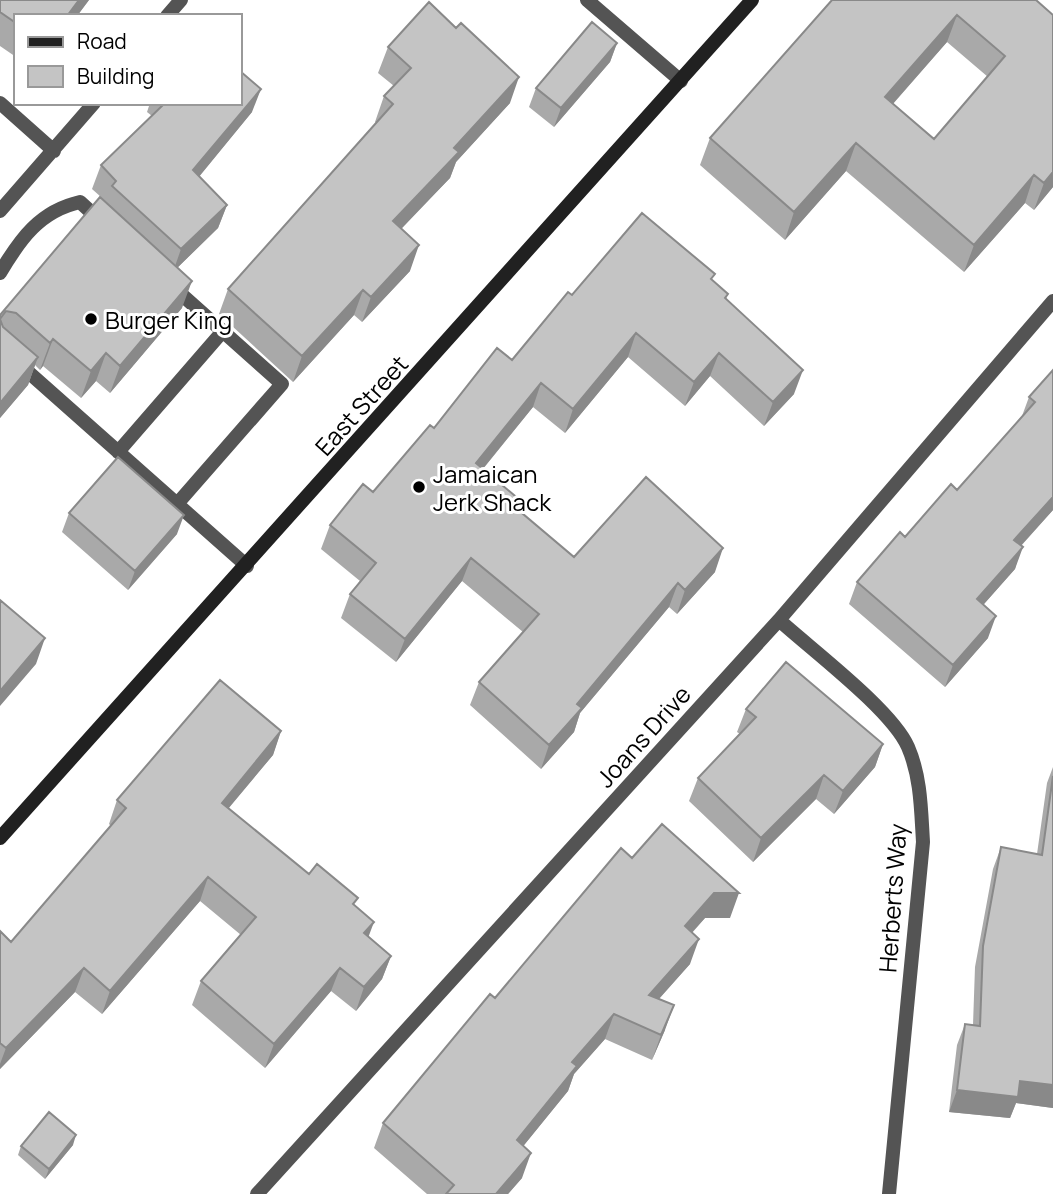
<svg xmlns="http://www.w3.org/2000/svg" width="1053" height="1194" font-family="Manrope,sans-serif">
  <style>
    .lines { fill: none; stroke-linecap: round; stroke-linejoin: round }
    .lane { stroke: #545454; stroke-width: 14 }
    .street { stroke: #545454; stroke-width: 14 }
    .secondary { stroke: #212121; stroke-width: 14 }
    .wall { fill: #a9a9a9; fill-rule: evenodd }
    .shaded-wall { fill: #898989 }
    .building { fill: #c4c4c4; stroke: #898989; stroke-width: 2; fill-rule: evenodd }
    .poi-dot { fill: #000; stroke: #fff; stroke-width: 2.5 }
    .labels { text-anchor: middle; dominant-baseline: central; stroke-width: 6; stroke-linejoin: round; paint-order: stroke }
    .poi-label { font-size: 24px; fill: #000; stroke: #fff; text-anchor: start }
    .street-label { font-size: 24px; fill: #000; stroke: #fff }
  </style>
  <rect width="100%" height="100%" fill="#fff"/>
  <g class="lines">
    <!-- lane -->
    <path class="lane" d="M 0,273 C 20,239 40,211 80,202 L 103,223
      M 172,286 L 282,384 L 177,504
      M 0,347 L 247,566
      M 118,452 L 223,331"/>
    <!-- street -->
    <path class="street" d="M 587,0 L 681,81
      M 167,16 L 181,0
      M 0,103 L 54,151
      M 0,211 L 94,103
      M 779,620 C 812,650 892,710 908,747 C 921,777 921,810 923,842 L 889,1194
      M 257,1194 L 779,620 L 1053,301"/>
    <!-- secondary -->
    <path class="secondary" d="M 0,838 L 752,0"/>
  </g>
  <!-- wall -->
  <path class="wall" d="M 0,0 L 89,0 L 77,16 L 16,16 L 16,57 L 0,46 Z
    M 832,0 L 1036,0 L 1053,187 L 1034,210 L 1025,203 L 964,272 L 846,171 L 785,240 L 700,165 L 710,138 ZM 947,42 L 988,77 L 934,139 L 893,104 Z
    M 617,43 L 610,62 L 554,127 L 529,107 L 536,88 Z
    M 388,47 L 510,103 L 456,162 L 450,178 L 401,228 L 410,271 L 362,322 L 354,315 L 293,382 L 219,314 L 228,289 L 376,123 L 375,122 L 384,96 L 394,86 L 378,73 Z
    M 150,103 L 240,103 L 252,112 L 199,176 L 227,205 L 218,228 L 177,268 L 182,308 L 110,393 L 96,381 L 81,398 L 43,366 L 40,370 L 35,365 L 28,385 L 0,418 L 0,315 L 101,197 L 92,189 L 101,165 L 152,116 L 147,112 Z
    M 713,281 L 728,294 L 726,299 L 794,394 L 764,426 L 710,376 L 685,406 L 628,357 L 565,433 L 533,407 L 483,469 L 521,501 L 518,510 L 574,557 L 715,572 L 677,614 L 669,607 L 580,713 L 574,732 L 541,769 L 470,705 L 479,682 L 523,632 L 462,581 L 396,662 L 341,618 L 350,594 L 360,581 L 321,549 L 330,525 L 373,492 L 434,428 L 512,360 L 572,295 Z
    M 1053,370 L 1053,510 L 1021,546 L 1015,569 L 983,605 L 988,638 L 945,687 L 849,604 L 857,582 L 905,537 L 957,490 L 1022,416 L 1029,397 Z
    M 69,513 L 177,534 L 128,590 L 62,532 Z
    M 746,709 L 883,744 L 875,767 L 834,814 L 816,799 L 753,862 L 689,801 L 698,778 L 740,734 L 737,732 Z
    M 281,731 L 273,755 L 228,808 L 309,874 L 355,906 L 368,936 L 391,956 L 382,979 L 356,1011 L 331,991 L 265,1068 L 192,1005 L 201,981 L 241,935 L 200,901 L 102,1014 L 75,992 L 0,1069 L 0,931 L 11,942 L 111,826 L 109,824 L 117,800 Z
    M 1053,767 L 1053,1108 L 1016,1103 L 1010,1118 L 949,1112 L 957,1045 L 965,1024 L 973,1025 L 975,967 L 993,869 L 1001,847 L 1037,854 L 1047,783 Z
    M 632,858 L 730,918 L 705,918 L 692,933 L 690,964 L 659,999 L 665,1030 L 652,1060 L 605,1039 L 574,1074 L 568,1091 L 523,1146 L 522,1178 L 508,1194 L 427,1194 L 374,1148 L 383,1123 L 495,998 Z
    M 73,1145 L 45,1179 L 18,1155 L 21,1146 Z"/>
  <!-- shaded-wall -->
  <path class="shaded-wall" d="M 79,0 L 89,0 L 77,16 L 67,16 Z
    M 957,15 L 947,42 L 875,124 L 885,97 Z
    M 617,43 L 610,62 L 554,127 L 561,108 Z
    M 519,77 L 510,103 L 456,162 L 450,178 L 384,247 L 393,221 L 454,148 Z
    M 261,89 L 252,112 L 185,194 L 193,170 Z
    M 856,143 L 846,171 L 785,240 L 794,212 Z
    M 1053,172 L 1053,187 L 1034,210 L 1044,183 Z
    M 1034,175 L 1025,203 L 964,272 L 974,245 Z
    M 227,205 L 218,228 L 173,272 L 181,249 Z
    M 419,245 L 410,271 L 362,322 L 371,297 Z
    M 192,281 L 182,308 L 110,393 L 120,366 Z
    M 363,290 L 354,315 L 293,382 L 302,356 Z
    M 636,333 L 628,357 L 565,433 L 573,409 Z
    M 53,339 L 43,366 L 40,370 L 50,343 Z
    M 106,353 L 96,381 L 81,398 L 91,371 Z
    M 719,353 L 710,376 L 685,406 L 694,382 Z
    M 38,357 L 28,385 L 0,418 L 0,403 Z
    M 803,370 L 794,394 L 764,426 L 773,402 Z
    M 541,383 L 533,407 L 468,487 L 476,463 Z
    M 1053,497 L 1053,510 L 1006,562 L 1014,540 Z
    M 184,515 L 177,534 L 128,590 L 135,571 Z
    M 1023,547 L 1015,569 L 969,621 L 977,599 Z
    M 723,548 L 715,572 L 677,614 L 685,590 Z
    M 471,558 L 462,581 L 396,662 L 405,639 Z
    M 678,583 L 669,607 L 580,713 L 574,732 L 541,769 L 549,745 L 577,704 Z
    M 996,616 L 988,638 L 945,687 L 953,665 Z
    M 45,638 L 36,664 L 0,706 L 0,691 Z
    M 281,731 L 273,755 L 213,827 L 222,803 Z
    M 883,744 L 875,767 L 834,814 L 843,791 Z
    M 824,775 L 816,799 L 753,862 L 761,838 Z
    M 208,877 L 200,901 L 102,1014 L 110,991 Z
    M 714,893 L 739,893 L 730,918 L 705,918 L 675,951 L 685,926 Z
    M 374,922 L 365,946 L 364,933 Z
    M 699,939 L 690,964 L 640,1020 L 649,995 Z
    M 391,956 L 382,979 L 356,1011 L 364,987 Z
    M 84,968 L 75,992 L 0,1069 L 0,1064 L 6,1048 Z
    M 340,968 L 331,991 L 265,1068 L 274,1044 Z
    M 674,1005 L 665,1030 L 652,1060 L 661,1035 Z
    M 614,1014 L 605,1039 L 574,1074 L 568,1091 L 508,1165 L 517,1140 L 572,1062 Z
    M 1020,1081 L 1053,1085 L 1053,1108 L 1016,1103 L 1010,1118 L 949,1112 L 957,1090 Z
    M 76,1135 L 73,1145 L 45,1179 L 49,1169 Z
    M 531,1153 L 522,1178 L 508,1194 L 496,1194 Z"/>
  <!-- building -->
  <path class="building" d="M 0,0 L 79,0 L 67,16 L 16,16 L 16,23 L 0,12 Z
    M 832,0 L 1036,0 L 1053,15 L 1053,172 L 1044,183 L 1034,175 L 974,245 L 856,143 L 794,212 L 710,138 ZM 957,15 L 1005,56 L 934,139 L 885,97 Z
    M 429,2 L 456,28 L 461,23 L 519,77 L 454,148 L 459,152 L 393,221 L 419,245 L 371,297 L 363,290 L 302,356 L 228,289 L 393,104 L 384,96 L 411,68 L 388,47 Z
    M 592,22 L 617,43 L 561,108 L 536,88 Z
    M 240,71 L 261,89 L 193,170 L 227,205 L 181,249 L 112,186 L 116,181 L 101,165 L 165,103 L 240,103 Z
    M 100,197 L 192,281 L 120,366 L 106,353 L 91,371 L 53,339 L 50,343 L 16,313 L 6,311 L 0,319 L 3,327 L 38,357 L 0,403 L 0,315 Z
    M 642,213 L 715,274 L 711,279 L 728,294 L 725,298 L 803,370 L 773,402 L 719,353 L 694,382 L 636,333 L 573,409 L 541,383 L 476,463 L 521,501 L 516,508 L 574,557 L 646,477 L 723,548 L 685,590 L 678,583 L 577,704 L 582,708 L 549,745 L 479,682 L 539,614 L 471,558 L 405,639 L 350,594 L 376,563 L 330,525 L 363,484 L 373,492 L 430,425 L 434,428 L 497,348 L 512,360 L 568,292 L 572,295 Z
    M 1053,370 L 1053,497 L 1014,540 L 1023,547 L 977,599 L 996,616 L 953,665 L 857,582 L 900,532 L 905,537 L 951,484 L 957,490 L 1035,402 L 1029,397 Z
    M 118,457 L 184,515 L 135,571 L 69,513 Z
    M 0,600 L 45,638 L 0,691 Z
    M 786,662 L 883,744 L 843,791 L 824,775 L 761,838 L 698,778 L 756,717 L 746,709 Z
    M 220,680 L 281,731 L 222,803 L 309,874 L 317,864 L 358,898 L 353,904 L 374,922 L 364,933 L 391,956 L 364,987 L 340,968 L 274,1044 L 201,981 L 256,917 L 208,877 L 110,991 L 84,968 L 6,1048 L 0,1043 L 0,931 L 11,942 L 126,808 L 117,800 Z
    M 1053,776 L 1053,1085 L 1020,1081 L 1018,1097 L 957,1090 L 965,1024 L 980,1026 L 983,946 L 1001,847 L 1042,855 Z
    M 662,824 L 739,893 L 714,893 L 685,926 L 699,939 L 649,995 L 674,1005 L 661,1035 L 614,1014 L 572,1062 L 577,1066 L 517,1140 L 531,1153 L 496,1194 L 446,1194 L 454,1185 L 383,1123 L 490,994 L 495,998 L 621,848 L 632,858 Z
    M 49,1112 L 76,1135 L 49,1169 L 21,1146 Z"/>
  <!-- markers -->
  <g class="poi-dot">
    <circle cx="91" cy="319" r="7"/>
    <circle cx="419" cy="487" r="7"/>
  </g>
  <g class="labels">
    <!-- poi labels -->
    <g class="poi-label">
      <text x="105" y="319">Burger King</text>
      <text x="433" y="473">Jamaican<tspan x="433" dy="28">Jerk Shack</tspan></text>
    </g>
    <!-- street labels -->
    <g class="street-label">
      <text transform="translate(361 405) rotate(-48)">East Street</text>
      <text transform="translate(643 736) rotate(-48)">Joans Drive</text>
      <text transform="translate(892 898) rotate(-86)">Herberts Way</text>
    </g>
  </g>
  <!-- legend -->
  <rect x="14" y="14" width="228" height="91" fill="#ffffff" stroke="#999999" stroke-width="2"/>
  <rect x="28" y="37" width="35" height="10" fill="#212121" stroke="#999999" stroke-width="2"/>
  <text x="77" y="49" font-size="21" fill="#000000">Road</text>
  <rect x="28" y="66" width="35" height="21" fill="#c4c4c4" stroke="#999999" stroke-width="2"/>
  <text x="77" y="84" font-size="21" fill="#000000">Building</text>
</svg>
